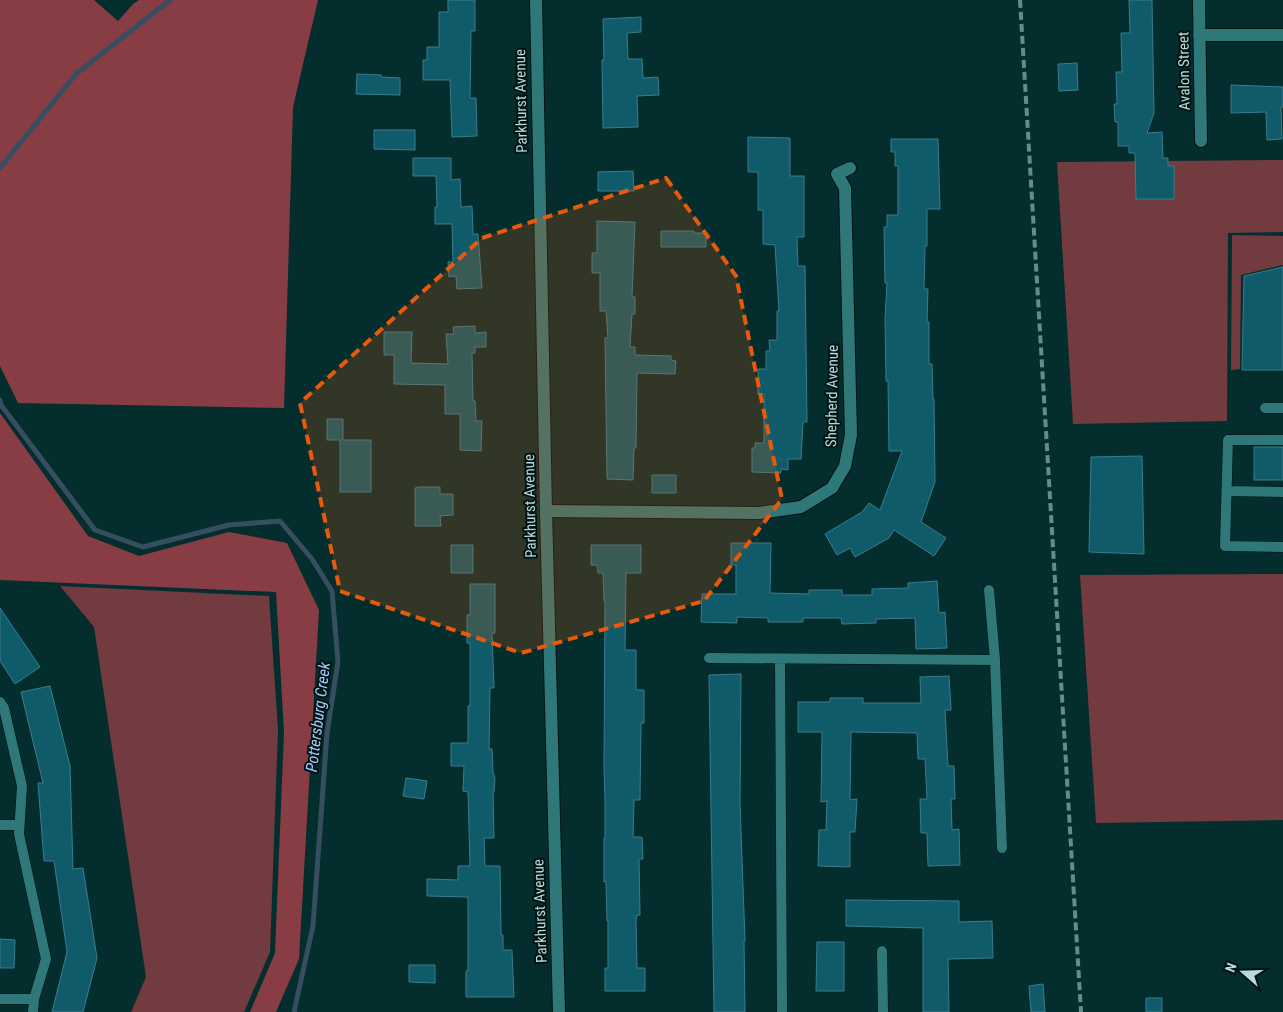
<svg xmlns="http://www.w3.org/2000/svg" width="1283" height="1012" font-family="'Roboto Condensed',sans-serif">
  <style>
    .green { fill: #713b40 }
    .forest { fill: #883d45 }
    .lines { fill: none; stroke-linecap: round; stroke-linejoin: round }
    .stream { stroke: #374e61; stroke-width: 5 }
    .building { fill: #105b6a; stroke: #3a7d8d }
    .service-casing { stroke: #001313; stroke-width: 11 }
    .minor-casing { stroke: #001313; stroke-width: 14 }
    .tertiary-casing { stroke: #001313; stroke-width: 14 }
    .service { stroke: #2f7879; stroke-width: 10 }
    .minor { stroke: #2f7879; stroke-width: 12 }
    .tertiary { stroke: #2f7879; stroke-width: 12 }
    .rail { stroke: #668b8b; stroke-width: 4; stroke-dasharray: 8 4; stroke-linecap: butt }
    .marked { fill: #e8590c; fill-opacity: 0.2; stroke: #e8590c; stroke-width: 4; stroke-dasharray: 10 6; stroke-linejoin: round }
    .labels { text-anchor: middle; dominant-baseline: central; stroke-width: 4; stroke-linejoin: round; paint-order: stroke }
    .street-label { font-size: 15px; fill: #b8dada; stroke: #001313 }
    .water-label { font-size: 16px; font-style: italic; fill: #a6cbfb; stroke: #001313 }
  </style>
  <rect width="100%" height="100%" fill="#042d2d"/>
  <!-- green -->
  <path class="green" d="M 1283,160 L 1283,232 L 1228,233 L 1227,421 L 1073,424 L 1057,162 Z
    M 1232,235 L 1283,236 L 1283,265 L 1241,275 L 1240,369 L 1231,370 Z
    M 1283,574 L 1283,820 L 1096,823 L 1080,575 Z
    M 60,586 L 269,596 L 278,730 L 270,952 L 244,1012 L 131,1012 L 146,977 L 94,627 Z"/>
  <!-- forest -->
  <path class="forest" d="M 0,0 L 94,0 L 118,21 L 133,4 L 139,0 L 318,0 L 293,107 L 284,408 L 18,403 L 0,366 Z
    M 0,413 L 88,536 L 139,556 L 229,532 L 287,543 L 319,610 L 299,959 L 276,1012 L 250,1012 L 275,953 L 284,732 L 276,592 L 0,580 Z"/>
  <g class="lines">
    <!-- stream -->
    <path class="stream" d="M 0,168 L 76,74 L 170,0
      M 0,400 L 1,405 L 95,530 L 143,547 L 229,525 L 280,521 L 312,559 L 332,591 L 338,662 L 327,733 L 313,926 L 294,1012"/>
  </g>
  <!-- building -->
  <path class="building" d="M 448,0 L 475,0 L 475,31 L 471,31 L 470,98 L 476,98 L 477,136 L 452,137 L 450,80 L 423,80 L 423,60 L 427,60 L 427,47 L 439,47 L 439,12 L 448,12 Z
    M 1129,0 L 1152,0 L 1154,113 L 1147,133 L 1162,132 L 1163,158 L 1168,158 L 1168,166 L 1174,166 L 1174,199 L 1136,199 L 1135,153 L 1129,153 L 1129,146 L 1118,146 L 1118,122 L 1115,122 L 1114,104 L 1117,104 L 1116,72 L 1122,72 L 1121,33 L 1130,33 Z
    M 641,17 L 641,32 L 627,33 L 628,59 L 642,59 L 643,78 L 658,77 L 659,95 L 637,96 L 638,127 L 603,128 L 602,60 L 604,60 L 603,19 Z
    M 1077,63 L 1078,90 L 1059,91 L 1058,64 Z
    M 357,74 L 381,75 L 381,77 L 400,78 L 400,95 L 356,94 Z
    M 1231,85 L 1283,87 L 1283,107 L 1281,107 L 1282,139 L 1267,140 L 1266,112 L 1231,113 Z
    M 374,130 L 415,130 L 415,150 L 374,149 Z
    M 748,137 L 790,138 L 790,176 L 804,176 L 804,237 L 797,237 L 798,266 L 805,266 L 807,422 L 803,422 L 801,459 L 788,459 L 788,470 L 781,469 L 781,473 L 752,472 L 752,448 L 755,448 L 755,443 L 764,443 L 764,394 L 758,394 L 758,369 L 766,369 L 766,351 L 770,351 L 769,340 L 777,340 L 777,311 L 779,311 L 775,245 L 763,244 L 763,210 L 758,210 L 758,172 L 748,172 Z
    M 891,139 L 938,139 L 940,209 L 927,209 L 927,246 L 925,246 L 924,289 L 928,289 L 927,322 L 929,322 L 929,364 L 932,364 L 933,399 L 934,399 L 935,482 L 921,522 L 946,538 L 934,556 L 894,530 L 889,538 L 855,557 L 850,548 L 837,555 L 825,534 L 862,512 L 869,503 L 880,510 L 902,451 L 889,451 L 888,381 L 886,381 L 885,319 L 887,283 L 885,283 L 884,227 L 887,227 L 887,215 L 898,215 L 898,166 L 895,166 L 895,152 L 891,152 Z
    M 413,158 L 451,158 L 451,180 L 460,179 L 461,207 L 472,206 L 473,234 L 478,234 L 482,288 L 457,289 L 456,276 L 449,277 L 448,262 L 453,262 L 452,224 L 435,224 L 435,207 L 437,207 L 436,176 L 413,176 Z
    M 633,171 L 634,191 L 598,191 L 598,172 Z
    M 597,221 L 635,222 L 632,297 L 635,297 L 635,314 L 632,314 L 630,347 L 635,347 L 635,355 L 671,356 L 671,360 L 676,361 L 675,374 L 637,373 L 636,448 L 634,448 L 633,480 L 607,479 L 605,338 L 608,338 L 606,311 L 600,311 L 600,273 L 592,273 L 592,253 L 597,253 Z
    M 661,231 L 694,231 L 694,233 L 706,233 L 706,247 L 661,247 Z
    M 1283,267 L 1283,370 L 1242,370 L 1244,276 Z
    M 475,326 L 475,333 L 486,332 L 486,347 L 475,347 L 475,353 L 472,353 L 473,401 L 475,401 L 476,421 L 482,421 L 481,451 L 460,450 L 460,414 L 445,414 L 445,385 L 394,384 L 394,355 L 384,355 L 384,332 L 412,332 L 411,363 L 448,364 L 446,334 L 454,334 L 453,327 Z
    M 327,419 L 343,419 L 343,440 L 371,440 L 371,492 L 340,492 L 340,440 L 327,440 Z
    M 1254,447 L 1283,447 L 1283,480 L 1254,480 Z
    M 1142,456 L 1144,554 L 1089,552 L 1091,457 Z
    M 652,475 L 676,475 L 676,493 L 652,493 Z
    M 419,487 L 440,487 L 440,494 L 453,494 L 453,515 L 440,516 L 441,526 L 415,526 L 415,488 Z
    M 731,543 L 771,543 L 770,593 L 809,594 L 809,590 L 842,590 L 842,595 L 872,595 L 872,589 L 908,588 L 908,583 L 937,581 L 939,613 L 945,612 L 947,648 L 916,649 L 915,618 L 876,619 L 876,623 L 842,624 L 841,618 L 803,618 L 803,622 L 768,622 L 768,618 L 737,617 L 737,623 L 701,622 L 702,594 L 736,594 L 736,565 L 731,565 Z
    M 451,545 L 473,545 L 473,573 L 451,573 Z
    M 591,545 L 641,545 L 641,573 L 626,573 L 625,650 L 636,650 L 636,690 L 644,690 L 644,723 L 641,723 L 640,800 L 634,800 L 633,837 L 642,837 L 643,859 L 639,859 L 640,915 L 637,915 L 636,921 L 637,968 L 645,968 L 645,991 L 605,991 L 605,968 L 608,968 L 608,921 L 607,921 L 606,881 L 604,882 L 604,838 L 605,838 L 605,799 L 604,767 L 605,601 L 604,601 L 603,573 L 598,573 L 597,565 L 591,565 Z
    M 470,584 L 495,584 L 495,633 L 492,633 L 494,688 L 490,688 L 489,749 L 492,749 L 493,772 L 495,778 L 494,792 L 493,792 L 494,838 L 484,838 L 485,866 L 500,866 L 501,935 L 503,935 L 503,950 L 512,950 L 514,997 L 466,997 L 466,971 L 468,971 L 468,897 L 427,896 L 427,879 L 458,880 L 458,866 L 470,866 L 468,792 L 463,791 L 464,766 L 451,766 L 451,743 L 468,743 L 468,706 L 470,706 L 470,643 L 467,643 L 467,615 L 470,615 Z
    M 0,608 L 40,667 L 15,684 L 0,661 Z
    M 741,674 L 740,803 L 745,941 L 744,941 L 745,1012 L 714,1012 L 709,675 Z
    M 949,676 L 951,710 L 945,710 L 948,766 L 954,766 L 955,799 L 951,799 L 952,830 L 959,829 L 960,865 L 928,866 L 927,833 L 921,833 L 920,799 L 927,799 L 925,759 L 918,759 L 917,733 L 851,732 L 850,800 L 857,799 L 855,832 L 850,832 L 850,867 L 818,866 L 819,830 L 826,830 L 827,801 L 821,802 L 822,732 L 798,732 L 798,702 L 830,702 L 830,698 L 863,698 L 863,703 L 921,703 L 920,677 Z
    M 50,686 L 70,766 L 73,869 L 83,868 L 97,958 L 83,1012 L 52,1012 L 67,952 L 54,861 L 44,861 L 38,783 L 43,783 L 21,692 Z
    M 406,778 L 427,781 L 424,799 L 403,796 Z
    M 846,900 L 959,901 L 959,922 L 992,921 L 993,958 L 948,959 L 949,1012 L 923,1012 L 923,928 L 846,926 Z
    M 0,939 L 15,940 L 14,968 L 0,968 Z
    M 817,942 L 844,942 L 844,991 L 816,991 Z
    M 409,965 L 435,965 L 435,983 L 409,982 Z
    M 1043,984 L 1045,1012 L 1031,1012 L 1029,986 Z
    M 1146,998 L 1162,998 L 1162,1012 L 1146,1012 Z"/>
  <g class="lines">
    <!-- service casing -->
    <g class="service-casing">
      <path id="service" d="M 1265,408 L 1283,408
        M 1283,440 L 1228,440 L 1225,546 L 1283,547
        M 1227,491 L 1283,492
        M 989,590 L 995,660 L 1002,848
        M 709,658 L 995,660
        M 780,659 L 782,1012
        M 0,702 L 4,708 L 22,786 L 19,834 L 46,959 L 34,999 L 33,1012
        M 0,825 L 19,825
        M 882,951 L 883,1012
        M 0,999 L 34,999"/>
    </g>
    <!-- minor casing -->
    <g class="minor-casing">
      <path id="minor" d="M 1199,0 L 1201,141
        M 1199,35 L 1283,35
        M 546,511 L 759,513 L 801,507 L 832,488 L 845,466 L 851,435 L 845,188 L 837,174 L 850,168"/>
    </g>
    <!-- tertiary casing -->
    <g class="tertiary-casing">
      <path id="tertiary" d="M 536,0 L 546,511 L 559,1012"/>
    </g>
    <!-- service -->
    <use href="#service" class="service"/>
    <!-- minor -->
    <use href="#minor" class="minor"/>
    <!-- tertiary -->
    <use href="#tertiary" class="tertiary"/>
    <!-- rail -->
    <path class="rail" d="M 1020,0 L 1081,1012"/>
  </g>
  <!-- marked area -->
  <path class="marked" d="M 666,178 L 736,276 L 782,499 L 704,601 L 521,653 L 340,591 L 300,403 L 482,238 Z"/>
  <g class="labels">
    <!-- street labels -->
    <g class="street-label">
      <text transform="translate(1184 71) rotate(-91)">Avalon Street</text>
      <text transform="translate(521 101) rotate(-91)">Parkhurst Avenue</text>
      <text transform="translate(832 396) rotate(-89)">Shepherd Avenue</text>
      <text transform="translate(530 506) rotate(-91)">Parkhurst Avenue</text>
      <text transform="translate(540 911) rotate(-92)">Parkhurst Avenue</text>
    </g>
    <!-- water labels -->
    <g class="water-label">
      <text transform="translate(318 717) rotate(-83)">Pottersburg Creek</text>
    </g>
  </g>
  <!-- north arrow -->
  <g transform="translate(1243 972) rotate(290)" stroke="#001313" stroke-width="4" paint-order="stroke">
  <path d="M0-4L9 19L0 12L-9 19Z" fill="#b8dada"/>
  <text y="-8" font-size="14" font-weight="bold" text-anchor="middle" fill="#b8dada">N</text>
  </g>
</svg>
